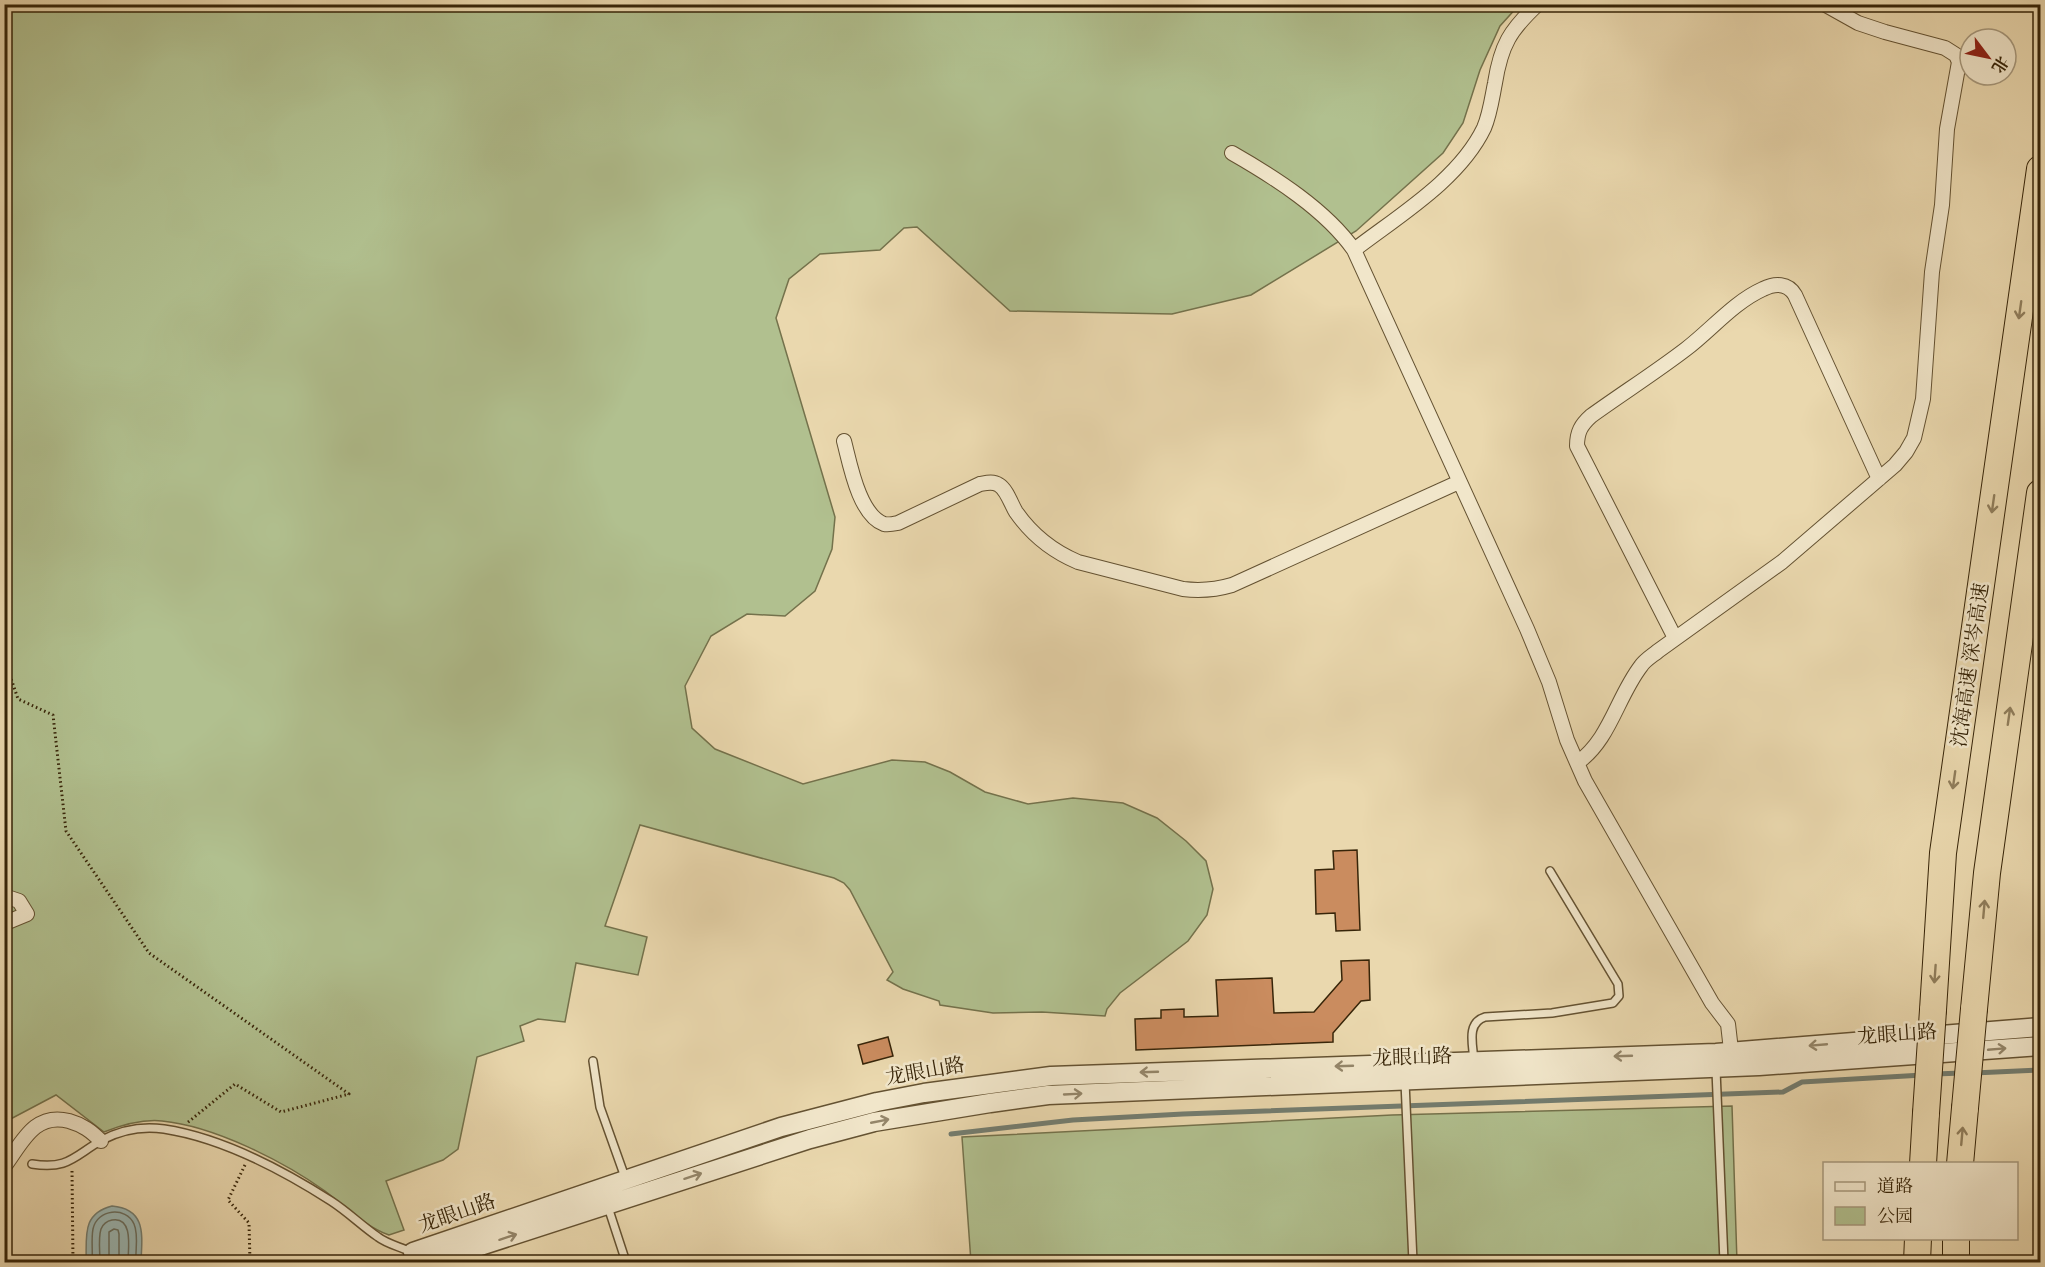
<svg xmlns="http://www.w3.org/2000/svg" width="2045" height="1267" font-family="Cardo,'Noto Serif SC',serif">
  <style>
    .green { fill: #b1c08f; stroke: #74724c; stroke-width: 1.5 }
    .water { fill: #9bb8b5; stroke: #737d70; stroke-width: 1.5 }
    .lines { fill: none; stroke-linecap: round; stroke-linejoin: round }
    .shore { stroke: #696e5f; stroke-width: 1.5 }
    .stream { stroke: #737d70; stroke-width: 5 }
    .building { fill: #ca8c5f; stroke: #372509; stroke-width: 1.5 }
    .service-casing { stroke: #645232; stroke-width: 10 }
    .minor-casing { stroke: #645232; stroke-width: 16 }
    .tertiary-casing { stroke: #645232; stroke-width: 21 }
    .motorway-casing { stroke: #372509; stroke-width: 28 }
    .path { stroke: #372509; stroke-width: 3; stroke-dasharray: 1.5 3; stroke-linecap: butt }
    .service { stroke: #f1e6ca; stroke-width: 7 }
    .minor { stroke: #f1e6ca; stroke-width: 14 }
    .tertiary { stroke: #f1e6ca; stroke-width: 18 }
    .motorway { stroke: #ead8ae; stroke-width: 26 }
    .motorway-bridge-casing { stroke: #372509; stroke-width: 28; stroke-linecap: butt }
    .motorway-bridge { stroke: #ead8ae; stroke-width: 26 }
    .oneway { stroke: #907e5c }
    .oneway2 { stroke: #94866a }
    .labels { text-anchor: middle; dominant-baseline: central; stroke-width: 5; stroke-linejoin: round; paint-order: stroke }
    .street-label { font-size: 20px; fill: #372509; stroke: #f1e6ca }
  </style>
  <rect width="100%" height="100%" fill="#ead8ae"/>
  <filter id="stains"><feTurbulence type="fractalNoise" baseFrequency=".00333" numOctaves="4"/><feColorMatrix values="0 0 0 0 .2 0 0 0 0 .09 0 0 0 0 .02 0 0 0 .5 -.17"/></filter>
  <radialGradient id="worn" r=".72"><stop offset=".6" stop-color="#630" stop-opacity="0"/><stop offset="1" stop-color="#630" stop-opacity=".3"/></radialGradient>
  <!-- green -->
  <path class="green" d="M 5,5 L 1519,5 L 1500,26 L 1480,70 L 1463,123 L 1443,153 L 1356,231 L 1251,295 L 1172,314 L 1010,311 L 917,227 L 904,228 L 880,250 L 820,254 L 789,279 L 776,318 L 835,517 L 832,549 L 815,591 L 785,616 L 747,614 L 711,636 L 685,686 L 692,728 L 715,749 L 803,784 L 892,760 L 925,762 L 950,772 L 985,792 L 1028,804 L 1073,798 L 1123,803 L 1157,818 L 1186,841 L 1206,861 L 1213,889 L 1207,915 L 1188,941 L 1120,993 L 1107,1009 L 1105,1016 L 1042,1012 L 993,1013 L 940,1005 L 939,1001 L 903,989 L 887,980 L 893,972 L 850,890 L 844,883 L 834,878 L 640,825 L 605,926 L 647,937 L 638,975 L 576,963 L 565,1022 L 538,1019 L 520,1026 L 524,1041 L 477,1057 L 458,1149 L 443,1160 L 386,1181 L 404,1230 L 389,1235 C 366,1227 345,1206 325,1191 C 283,1161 214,1126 162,1121 C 143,1119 122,1125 104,1132 L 56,1095 L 5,1122 Z
    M 1732,1106 L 1737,1262 L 971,1262 L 962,1137 L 1392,1115 Z"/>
  <!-- water -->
  <path class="water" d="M 112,1206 C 147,1209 142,1236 141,1262 L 86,1262 C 87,1237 81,1214 112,1206 Z"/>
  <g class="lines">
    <!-- shore -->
    <path class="shore" d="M 92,1262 C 93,1252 91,1239 93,1229 C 97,1209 126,1206 134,1224 C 139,1235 135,1251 136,1262
      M 100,1262 C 100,1252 98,1238 101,1229 C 103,1224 107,1221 112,1220 C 134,1216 128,1250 128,1262
      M 109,1262 L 109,1232 L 114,1229 L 118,1230 L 119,1234 L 119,1262"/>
    <!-- stream -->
    <path class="stream" d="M 1974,1073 L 2040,1070
      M 1935,1074 L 1962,1073
      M 951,1134 L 1073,1120 L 1183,1114 L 1783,1092 L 1802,1082 L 1923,1075"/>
  </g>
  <!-- building -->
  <path class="building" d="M 1357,850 L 1360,930 L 1336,931 L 1335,913 L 1316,914 L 1315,870 L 1334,869 L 1333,851 Z
    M 1369,960 L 1370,1000 L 1361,1001 L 1333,1033 L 1333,1042 L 1136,1050 L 1135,1019 L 1161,1018 L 1161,1010 L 1184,1009 L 1184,1017 L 1218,1016 L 1216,980 L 1272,978 L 1274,1013 L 1314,1012 L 1342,980 L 1341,961 Z
    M 888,1037 L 893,1056 L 863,1064 L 858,1045 Z"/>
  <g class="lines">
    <!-- service casing -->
    <g class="service-casing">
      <path id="service" d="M 593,1061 L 600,1107 L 626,1180
        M 1474,1061 C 1473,1045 1466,1023 1485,1017 L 1552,1013 L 1607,1004 L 1613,1003 L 1619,996 L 1618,984 L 1550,871
        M 1716,1070 L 1724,1262
        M 1405,1082 L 1413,1262
        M 32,1164 C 68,1170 74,1156 102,1140 C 121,1130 143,1126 164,1129 C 223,1138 281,1169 331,1201 C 348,1212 362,1226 378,1237 C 387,1244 401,1247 411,1252
        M 608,1207 L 626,1262"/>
    </g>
    <!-- minor casing -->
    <g class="minor-casing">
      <path id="minor" d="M 1232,153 C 1274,177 1326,210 1354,250 L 1527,629 L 1549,682 L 1567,740 L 1585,781 L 1712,1003 L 1728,1024 L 1732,1059
        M 1354,250 C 1398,216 1459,180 1484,128 C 1490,114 1492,98 1495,83 C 1501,45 1510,30 1538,4
        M 844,441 C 850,464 859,515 884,524 C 888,525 893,524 898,523 L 980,484 C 986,483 993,481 999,485 C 1007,490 1011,504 1016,512 C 1032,535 1052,551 1078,562 L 1183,589 C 1200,591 1215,590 1232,585 L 1459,482
        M 1675,638 L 1577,446 C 1577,432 1581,425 1591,416 C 1623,393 1656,372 1686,349 C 1711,330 1734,302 1763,289 C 1775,283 1788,283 1795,295 L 1879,479
        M 1577,763 C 1610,740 1617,697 1641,666 C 1645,660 1652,656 1658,651 L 1782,562 L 1895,465 L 1906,452 L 1914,438 L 1923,399 L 1932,272 L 1942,205 L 1947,129 L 1959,62 L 1956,55 L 1945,48 L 1885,32 L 1858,23 L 1824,4
        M 4,896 L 19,901 L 27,914 L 10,921 L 4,921
        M 4,1167 C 22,1143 34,1112 69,1121 C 83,1125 91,1131 101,1141"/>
    </g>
    <!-- tertiary casing -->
    <g class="tertiary-casing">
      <path id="tertiary" d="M 413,1252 L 781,1127 L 877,1102 L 924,1093 L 1051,1076 L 1716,1053 L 2040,1027
        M 413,1252 L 434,1261 L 810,1139 L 874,1122 L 990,1103 L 1048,1095 L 1759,1066 L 2040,1046"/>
    </g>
    <!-- motorway casing -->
    <g class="motorway-casing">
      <path id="motorway" d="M 1974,1009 L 1987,873 L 2040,493
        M 1933,1010 L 1943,853 L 2040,169
        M 1923,1164 L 1926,1113
        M 1960,1164 L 1965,1108
        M 1917,1262 L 1918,1238
        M 1956,1262 L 1956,1238"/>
    </g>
    <!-- path -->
    <path class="path" d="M 4,658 L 18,699 L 53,715 L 66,831 L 149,953 L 349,1094 L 281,1112 L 235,1084 L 187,1123
      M 245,1165 L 228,1200 L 249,1223 L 250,1262
      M 72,1171 L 73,1262"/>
    <!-- service -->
    <use href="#service" class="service"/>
    <!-- minor -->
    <use href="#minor" class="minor"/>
    <!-- tertiary -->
    <use href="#tertiary" class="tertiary"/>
    <!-- motorway -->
    <use href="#motorway" class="motorway"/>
    <!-- motorway-bridge casing -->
    <g class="motorway-bridge-casing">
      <path id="motorway-bridge" d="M 1965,1108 L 1974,1009
        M 1926,1113 L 1933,1010"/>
    </g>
    <!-- motorway-bridge -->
    <use href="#motorway-bridge" class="motorway-bridge"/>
  </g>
  <!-- one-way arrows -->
  <defs><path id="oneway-shaft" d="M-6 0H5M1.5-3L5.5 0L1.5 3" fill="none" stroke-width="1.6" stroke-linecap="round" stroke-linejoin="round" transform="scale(1.5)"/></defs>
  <g class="oneway">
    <use href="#oneway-shaft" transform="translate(2020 310) rotate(98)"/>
    <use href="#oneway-shaft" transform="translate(1993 504) rotate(98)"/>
    <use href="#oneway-shaft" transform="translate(2009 716) rotate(-82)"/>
    <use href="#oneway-shaft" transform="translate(1954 780) rotate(98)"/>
    <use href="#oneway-shaft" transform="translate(1984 909) rotate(-85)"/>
    <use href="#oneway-shaft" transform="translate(1935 974) rotate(94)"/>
    <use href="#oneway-shaft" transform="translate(1962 1136) rotate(-85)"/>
  </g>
  <g class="oneway2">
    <use href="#oneway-shaft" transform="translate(1818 1045) rotate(175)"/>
    <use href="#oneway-shaft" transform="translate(1997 1049) rotate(-5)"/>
    <use href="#oneway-shaft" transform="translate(1623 1056) rotate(178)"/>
    <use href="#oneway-shaft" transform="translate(1344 1066) rotate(178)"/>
    <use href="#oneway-shaft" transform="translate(1149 1072) rotate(178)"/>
    <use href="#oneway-shaft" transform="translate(1073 1094) rotate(-3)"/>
    <use href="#oneway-shaft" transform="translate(880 1121) rotate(-11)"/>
    <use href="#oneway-shaft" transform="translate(693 1176) rotate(-18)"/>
    <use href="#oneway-shaft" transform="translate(508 1237) rotate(-18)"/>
  </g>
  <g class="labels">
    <!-- street labels -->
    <g class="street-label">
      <text transform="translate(1970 665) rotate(-82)">沈海高速 深岑高速</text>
      <text transform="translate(1897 1034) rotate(-4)">龙眼山路</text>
      <text transform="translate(1412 1057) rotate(-2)">龙眼山路</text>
      <text transform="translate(925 1071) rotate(-10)">龙眼山路</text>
      <text transform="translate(457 1213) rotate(-19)">龙眼山路</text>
    </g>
  </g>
  <!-- margin -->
  <rect width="2045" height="1267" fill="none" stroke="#ead8ae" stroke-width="24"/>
  <rect x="6" y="6" width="2033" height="1255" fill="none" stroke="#372509" stroke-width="3"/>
  <rect x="12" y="12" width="2021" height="1243" fill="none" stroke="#372509" stroke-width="1.5"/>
  <!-- legend -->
  <rect x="1823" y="1162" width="195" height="78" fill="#f1e6ca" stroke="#a7997d" stroke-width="1.5"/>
  <rect x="1835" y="1182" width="30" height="9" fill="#f1e6ca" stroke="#a7997d" stroke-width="1.5"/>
  <text x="1877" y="1192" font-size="18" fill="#372509">道路</text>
  <rect x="1835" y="1207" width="30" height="18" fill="#b1c08f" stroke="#a7997d" stroke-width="1.5"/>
  <text x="1877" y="1222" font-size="18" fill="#372509">公园</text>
  <!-- north arrow -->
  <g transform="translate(1988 57) rotate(122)"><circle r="28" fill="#f1e6ca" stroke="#a7997d" stroke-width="1.5"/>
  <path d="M0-4.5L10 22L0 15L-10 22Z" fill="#8f2418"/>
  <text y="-9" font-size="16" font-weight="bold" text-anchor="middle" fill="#372509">北</text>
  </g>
  <rect width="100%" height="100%" filter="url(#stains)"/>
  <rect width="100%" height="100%" fill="url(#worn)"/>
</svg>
